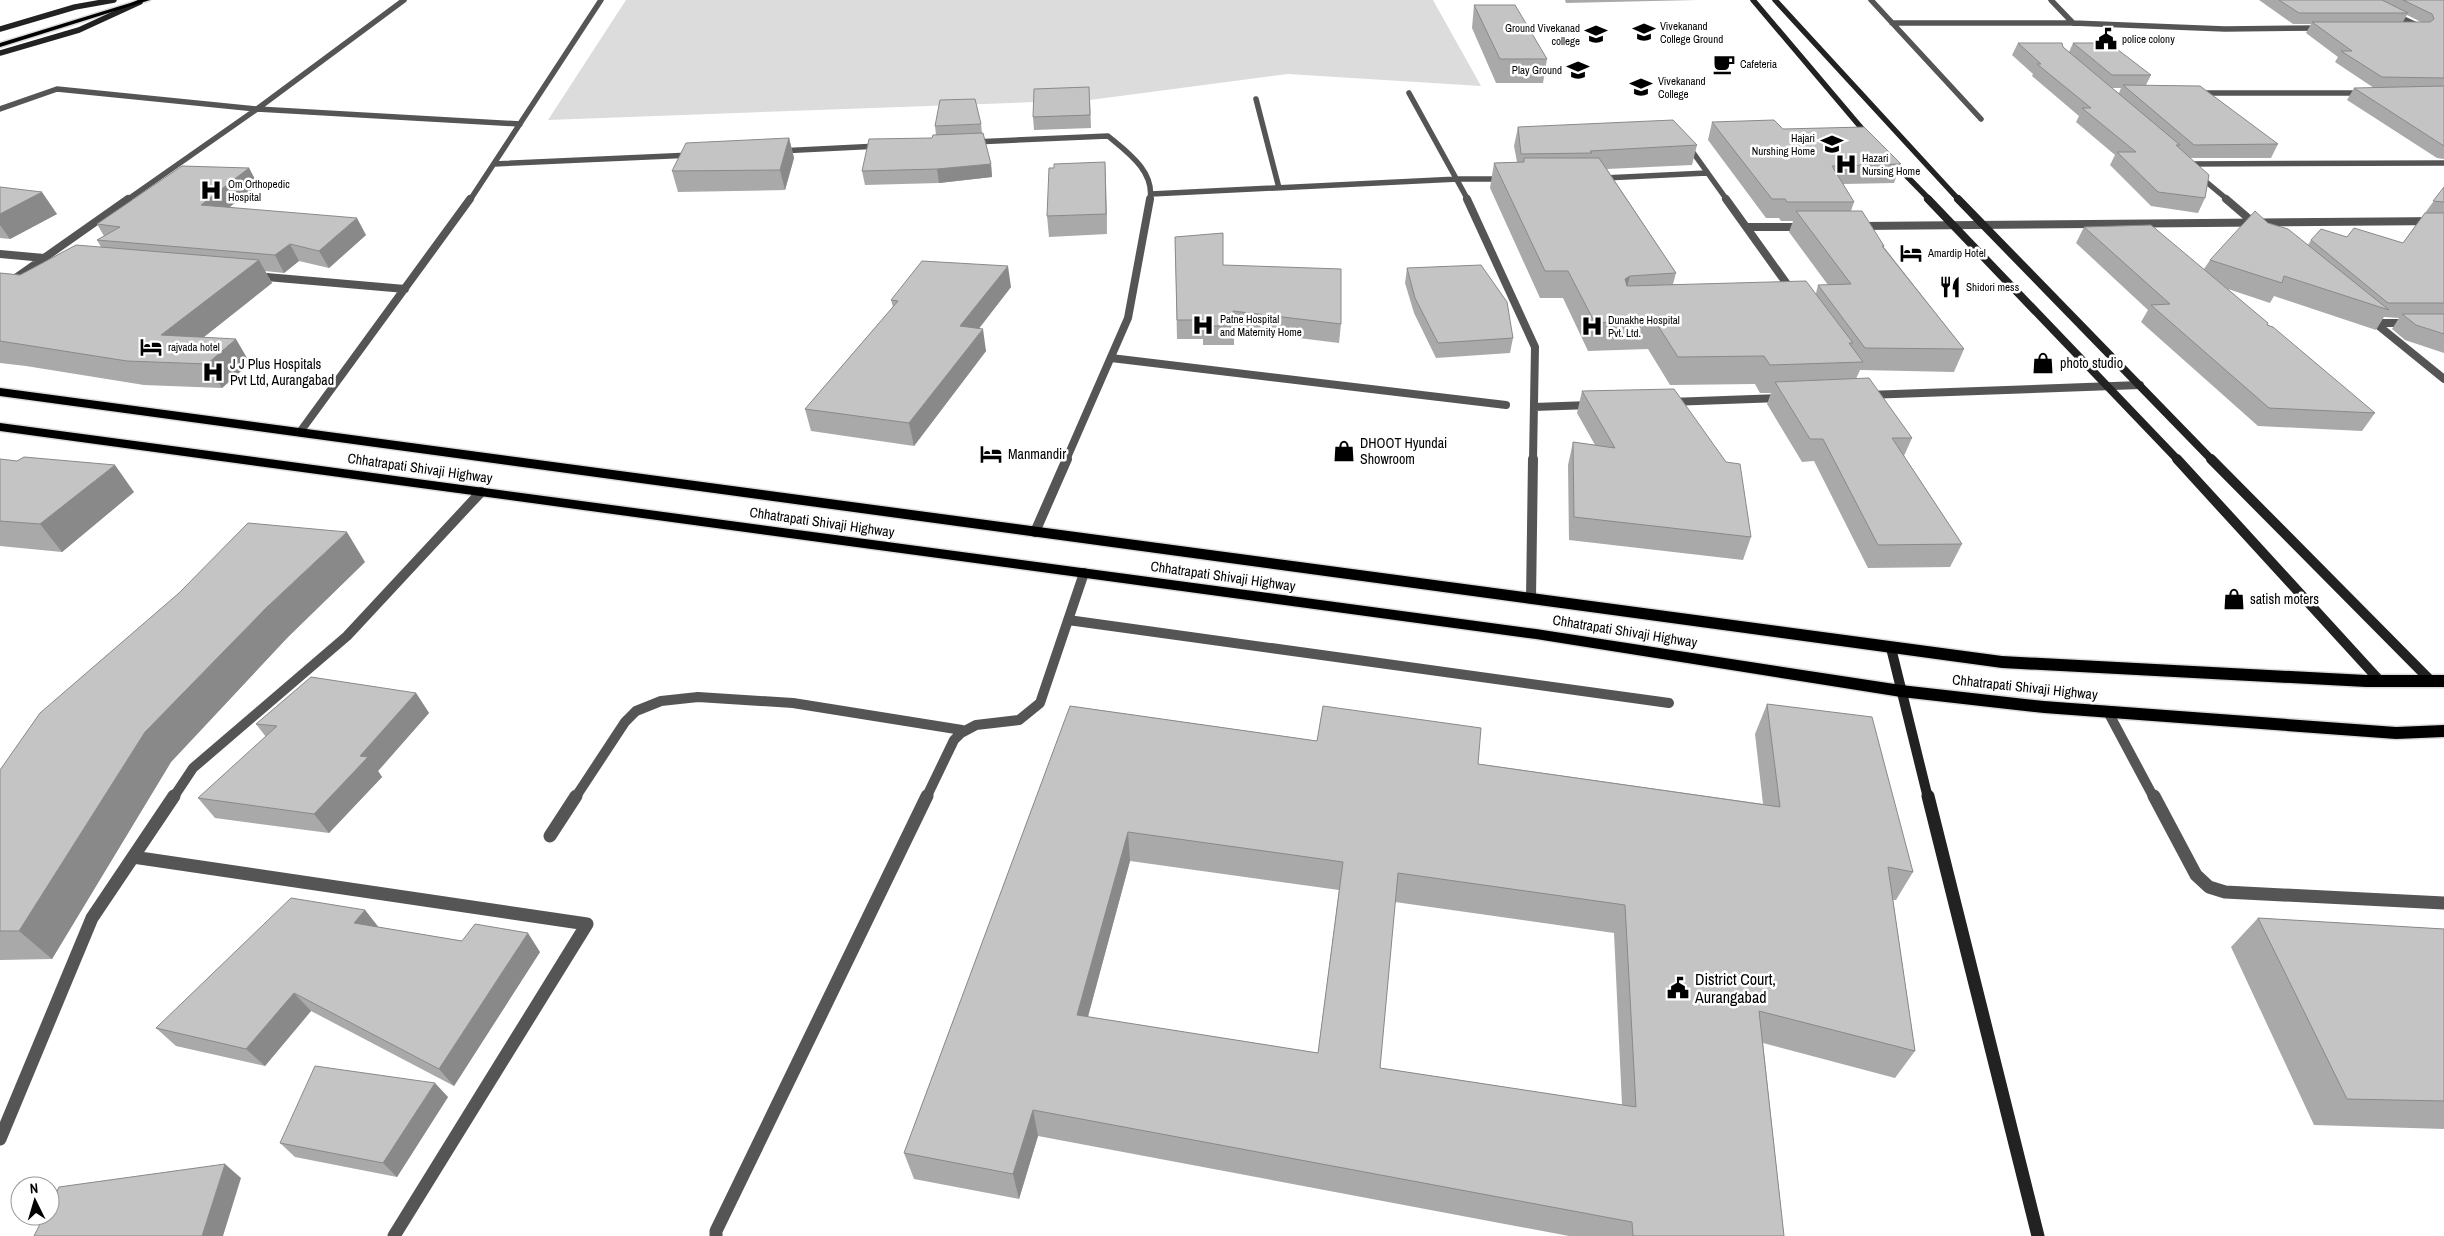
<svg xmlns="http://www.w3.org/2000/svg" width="2444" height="1236" font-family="'Archivo Narrow',sans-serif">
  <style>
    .green { fill: #dcdcdc }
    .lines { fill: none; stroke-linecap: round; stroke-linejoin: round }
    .primary-casing { stroke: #dbdbdb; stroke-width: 3 }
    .highway-casing { stroke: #dbdbdb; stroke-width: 3 }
    .lane-far2 { stroke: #555; stroke-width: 8 }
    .lane-far1 { stroke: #555; stroke-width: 10 }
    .lane { stroke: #555; stroke-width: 13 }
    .street-far3 { stroke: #555; stroke-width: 5.5 }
    .street-far2 { stroke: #555; stroke-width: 8 }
    .street-far1 { stroke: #555; stroke-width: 10 }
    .street { stroke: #555; stroke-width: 13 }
    .secondary-far3 { stroke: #222; stroke-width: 5.5 }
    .secondary-far2 { stroke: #222; stroke-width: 8 }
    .secondary-far1 { stroke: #222; stroke-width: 10 }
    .secondary { stroke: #222; stroke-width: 13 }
    .primary { fill: #000; fill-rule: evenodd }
    .highway { fill: #000; fill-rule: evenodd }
    .wall { fill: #a9a9a9; fill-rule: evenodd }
    .shaded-wall { fill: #898989 }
    .building { fill: #c4c4c4; stroke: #898989; fill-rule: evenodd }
    .labels { text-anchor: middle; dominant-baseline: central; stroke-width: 5; stroke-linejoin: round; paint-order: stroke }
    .far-poi-label { font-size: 11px; fill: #000; stroke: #fff; text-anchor: start }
    .poi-label { font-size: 14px; fill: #000; stroke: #fff; text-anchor: start }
    .street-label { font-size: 14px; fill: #000; stroke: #fff }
    .near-poi-label { font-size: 16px; fill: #000; stroke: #fff; text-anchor: start }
  </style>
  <rect width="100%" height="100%" fill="#fff"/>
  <!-- green -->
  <path class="green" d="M 626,0 L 1433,0 L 1481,86 L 1288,74 L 1090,100 L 548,120 Z"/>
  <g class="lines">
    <!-- primary casing -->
    <g class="primary-casing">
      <path id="primary" d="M 140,0 L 150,0 L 0,47 L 0,43 Z"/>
    </g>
    <!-- highway casing -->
    <g class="highway-casing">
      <path id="highway" d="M 0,388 L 2002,656 L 2366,675 L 2444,675 L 2444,687 L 2366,687 L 2002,668 L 0,396 Z
        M 0,423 L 1536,629 L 1901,685 L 2044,701 L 2396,727 L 2444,725 L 2444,737 L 2396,739 L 2044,713 L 1901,697 L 1536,639 L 0,431 Z"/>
    </g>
    <!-- lane-far2 -->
    <path class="lane-far2" d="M 2369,318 L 2444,379
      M 2376,323 L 2407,323
      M 1111,358 L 1506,405"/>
    <!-- lane-far1 -->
    <path class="lane-far1" d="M 1068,620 L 1669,703
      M 575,798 L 625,722 L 636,711 L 661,701 L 698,697 L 793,703 L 962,730
      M 926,798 L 954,740 L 961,733 L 976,725 L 1019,720 L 1040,703 L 1084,573"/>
    <!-- lane -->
    <path class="lane" d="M 550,836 L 576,796
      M 716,1236 L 716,1231 L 927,796"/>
    <!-- street-far3 -->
    <path class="street-far3" d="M 1871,0 L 1981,119
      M 2051,0 L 2073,23
      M 2393,14 L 2423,28
      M 1892,23 L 2073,23 L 2225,29 L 2322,28
      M 1409,93 L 1468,200
      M 2195,93 L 2363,93
      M 1256,99 L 1279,188
      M 0,109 L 57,89 L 257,109 L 520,124
      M 974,142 L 1108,136 C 1127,152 1155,171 1150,200
      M 1687,144 L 1727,200
      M 779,151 L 879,146
      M 494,164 L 692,155
      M 2186,164 L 2444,163
      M 2198,175 L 2228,200
      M 1607,182 L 1604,178 L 1707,173
      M 1151,194 L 1458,179 L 1505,179
      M 127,200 L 257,109 L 404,0
      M 470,200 L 601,0"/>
    <!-- street-far2 -->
    <path class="street-far2" d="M 1467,199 L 1535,347 L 1533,460
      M 1726,199 L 1792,291
      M 2226,199 L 2254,223
      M 1860,226 L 2444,221
      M 1747,227 L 1803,227
      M 0,254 L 44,258
      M 255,276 L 405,289
      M 0,289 L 128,199
      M 1867,395 L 2140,385
      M 1670,402 L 1780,398
      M 1534,407 L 1590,405
      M 300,432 L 470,199
      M 1066,460 L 1128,318 L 1150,199"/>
    <!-- street-far1 -->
    <path class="street-far1" d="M 1035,532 L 1067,459
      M 1531,599 L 1533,459
      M 2108,712 L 2154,798
      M 173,798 L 193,768 L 347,636 L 481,492"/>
    <!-- street -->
    <path class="street" d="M 2154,796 L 2196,875 L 2209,887 L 2225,892 L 2444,903
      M 133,857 L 587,924 L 394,1236
      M 0,1139 L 92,918 L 174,796"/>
    <!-- secondary-far3 -->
    <path class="secondary-far3" d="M 1753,0 L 1869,137
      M 1775,0 L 1959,200
      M 0,29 L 75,7 L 114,0
      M 0,53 L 79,30 L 140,2
      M 1890,159 L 1930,200"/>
    <!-- secondary-far2 -->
    <path class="secondary-far2" d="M 1928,199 L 2178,460
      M 1958,199 L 2212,460"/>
    <!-- secondary-far1 -->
    <path class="secondary-far1" d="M 2177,459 L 2380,681
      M 2211,459 L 2431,681
      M 1891,648 L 1928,798"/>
    <!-- secondary -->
    <path class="secondary" d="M 1928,796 L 2038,1236"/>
    <!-- primary -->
    <use href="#primary" class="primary"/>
    <!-- highway -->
    <use href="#highway" class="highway"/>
  </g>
  <!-- wall -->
  <path class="wall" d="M 1565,0 L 1696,0 L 1566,3 Z
    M 2259,0 L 2444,0 L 2444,159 L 2437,158 L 2347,100 L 2354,88 L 2374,88 L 2335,62 L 2338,57 L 2306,33 L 2311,24 L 2293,24 ZM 2407,15 L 2421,22 L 2403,22 Z
    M 1474,5 L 1547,59 L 1543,83 L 1496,83 L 1472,28 Z
    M 2018,43 L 2063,47 L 2069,52 L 2073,43 L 2151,75 L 2146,85 L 2278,144 L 2271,158 L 2190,158 L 2205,198 L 2198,213 L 2151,206 L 2110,165 L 2115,155 L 2076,122 L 2079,116 L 2032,76 L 2033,74 L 2012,55 ZM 2112,88 L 2121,88 L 2119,93 Z
    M 1090,100 L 1091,128 L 1034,130 L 1033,117 Z
    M 1712,122 L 1783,129 L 1901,164 L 1894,183 L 1843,184 L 1854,202 L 1851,211 L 1884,246 L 1884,247 L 1964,349 L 1954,372 L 1860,370 L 1856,379 L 1912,438 L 1904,456 L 1962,544 L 1950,567 L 1868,568 L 1814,461 L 1802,462 L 1767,404 L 1771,393 L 1760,393 L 1755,384 L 1670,385 L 1648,349 L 1588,351 L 1563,298 L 1540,298 L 1490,188 L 1494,163 L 1517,162 L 1514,146 L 1518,127 L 1697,145 L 1692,165 L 1607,169 L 1676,273 L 1673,284 L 1816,293 L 1818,285 L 1828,285 L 1789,232 L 1793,221 L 1781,221 L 1779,218 L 1766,218 L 1708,140 Z
    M 981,124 L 982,133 L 991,164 L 992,177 L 939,183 L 865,185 L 862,171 L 932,138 L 936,135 L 935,126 Z
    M 789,138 L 794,158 L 785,190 L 678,192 L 672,171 Z
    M 1105,162 L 1107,234 L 1049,237 L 1047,216 Z
    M 249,168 L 258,185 L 230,207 L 366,235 L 329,268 L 299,261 L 284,273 L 265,271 L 272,283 L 204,337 L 250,363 L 222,388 L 144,385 L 26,366 L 0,363 L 0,273 L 20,275 L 101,247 L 97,240 L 104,236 L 97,224 Z
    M 0,187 L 57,214 L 10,239 L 0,238 Z
    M 2444,187 L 2444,353 L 2405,340 L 2392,329 L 2399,318 L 2384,317 L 2376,330 L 2274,296 L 2270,303 L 2228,289 L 2267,325 L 2375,413 L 2362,431 L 2258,426 L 2141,322 L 2148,310 L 2076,243 L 2084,227 L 2204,269 L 2210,260 L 2268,223 L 2308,245 L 2311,240 L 2347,237 L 2403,243 Z
    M 1175,237 L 1223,265 L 1341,324 L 1339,343 L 1234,330 L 1234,345 L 1203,345 L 1203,339 L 1177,339 Z
    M 1407,268 L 1513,338 L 1510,353 L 1436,358 L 1414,313 L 1405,283 Z
    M 1011,287 L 979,328 L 986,351 L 914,446 L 811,431 L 805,409 L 893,307 L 891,300 Z
    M 1582,391 L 1751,537 L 1743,560 L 1569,540 L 1568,465 L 1573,442 L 1595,445 L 1577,413 Z
    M 0,459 L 134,492 L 62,552 L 0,546 Z
    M 365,562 L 288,637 L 171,762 L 52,959 L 0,960 L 0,770 Z
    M 416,693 L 429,713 L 378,771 L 382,777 L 329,833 L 215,818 L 198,798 L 266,737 L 256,724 Z
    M 1767,704 L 1913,872 L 1896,900 L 1893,900 L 1915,1051 L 1895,1078 L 1763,1043 L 1784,1236 L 1569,1236 L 1038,1136 L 1019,1199 L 914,1179 L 904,1153 L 1070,706 L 1763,804 L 1755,734 ZM 1130,861 L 1339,890 L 1318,1053 L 1088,1017 ZM 1395,902 L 1614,933 L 1622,1105 L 1380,1068 Z
    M 365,910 L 378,927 L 462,941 L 540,952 L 454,1086 L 311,1011 L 265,1066 L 176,1046 L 156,1028 Z
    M 2258,918 L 2444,929 L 2444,1129 L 2314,1125 L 2231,947 Z
    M 448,1097 L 397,1177 L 295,1157 L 280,1143 Z"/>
  <!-- shaded-wall -->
  <path class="shaded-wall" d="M 789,138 L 794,158 L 785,190 L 780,170 Z
    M 1105,162 L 1106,182 L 1107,234 L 1106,214 Z
    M 991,164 L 992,177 L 939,183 L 937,169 Z
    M 249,168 L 258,185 L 210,222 L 201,205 Z
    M 42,192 L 57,214 L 10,239 L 0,225 L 0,214 Z
    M 357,218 L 366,235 L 329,268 L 319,251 Z
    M 290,244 L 299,261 L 284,273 L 275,255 Z
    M 259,260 L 272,283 L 176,359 L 161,335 Z
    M 1008,266 L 1011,287 L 964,348 L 960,326 Z
    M 1630,276 L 1623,302 L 1625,279 Z
    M 983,329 L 986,351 L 914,446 L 909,423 Z
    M 236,339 L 250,363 L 222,388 L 207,364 Z
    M 115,465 L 134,492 L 62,552 L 40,524 Z
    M 347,532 L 365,562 L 288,637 L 171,762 L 52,959 L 19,931 L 145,732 L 267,607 Z
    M 416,693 L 429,713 L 378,771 L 382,777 L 329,833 L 314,814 L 360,756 Z
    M 1128,832 L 1130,861 L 1081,1042 L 1077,1015 Z
    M 365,910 L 380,929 L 354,923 Z
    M 528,933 L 540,952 L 454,1086 L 439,1069 Z
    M 294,993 L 311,1011 L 265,1066 L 246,1049 Z
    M 435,1083 L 448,1097 L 397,1177 L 383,1163 Z
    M 1033,1110 L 1038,1136 L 1019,1199 L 1013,1174 Z
    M 225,1164 L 241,1178 L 223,1236 L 202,1236 Z"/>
  <!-- building -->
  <path class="building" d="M 2279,0 L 2382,0 L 2408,13 L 2299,13 Z
    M 2403,0 L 2444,0 L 2444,78 L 2382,77 L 2341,51 L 2352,51 L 2312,22 L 2430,22 L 2434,19 L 2432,14 Z
    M 1474,5 L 1515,5 L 1547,59 L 1500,59 Z
    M 2018,43 L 2062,43 L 2063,47 L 2180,145 L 2176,145 L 2209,175 L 2205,198 L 2158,192 L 2117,152 L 2136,152 L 2082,108 L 2091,108 L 2037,64 L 2041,64 Z
    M 2073,43 L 2109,43 L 2151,75 L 2112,75 Z
    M 2123,85 L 2200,86 L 2278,144 L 2194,145 Z
    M 2444,86 L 2444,146 L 2354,88 Z
    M 1089,87 L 1090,115 L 1033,117 L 1034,89 Z
    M 975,99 L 981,124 L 935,126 L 940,100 Z
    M 1673,120 L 1697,145 L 1590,151 L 1592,153 L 1521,154 L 1518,127 Z
    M 1774,120 L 1783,129 L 1864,127 L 1901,164 L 1832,166 L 1854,202 L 1787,202 L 1785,199 L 1772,199 L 1712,122 Z
    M 983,133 L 991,164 L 937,169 L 862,171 L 869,139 L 932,138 L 933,135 Z
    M 789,138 L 780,170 L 672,171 L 686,143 Z
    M 1524,158 L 1599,158 L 1676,273 L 1630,276 L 1625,279 L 1627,286 L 1806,281 L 1853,343 L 1849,343 L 1863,362 L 1770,365 L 1764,356 L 1678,357 L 1655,321 L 1595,323 L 1568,271 L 1545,271 L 1494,163 L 1524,162 Z
    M 1105,162 L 1106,214 L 1047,216 L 1049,168 L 1054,168 L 1054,164 Z
    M 182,166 L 249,168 L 201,205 L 357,218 L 319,251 L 290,244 L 275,255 L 97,240 L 120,227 L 97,224 Z
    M 0,187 L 42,192 L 0,214 Z
    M 2444,187 L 2444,202 L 2433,201 Z
    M 1796,211 L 1862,211 L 1884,246 L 1882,246 L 1964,349 L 1865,348 L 1818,285 L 1851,284 Z
    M 2255,211 L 2268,223 L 2288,229 L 2389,310 L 2284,276 L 2282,283 L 2210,260 Z
    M 2425,213 L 2444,213 L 2444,303 L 2388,303 L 2311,240 L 2321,229 L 2347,237 L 2354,228 L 2403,243 Z
    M 2151,225 L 2268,323 L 2267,325 L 2273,327 L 2375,413 L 2269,408 L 2151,305 L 2170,304 L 2084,227 Z
    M 1223,233 L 1223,265 L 1341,269 L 1341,324 L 1233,311 L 1234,326 L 1203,326 L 1203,320 L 1177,320 L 1175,237 Z
    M 76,245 L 259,260 L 161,335 L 236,339 L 207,364 L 127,361 L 0,341 L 0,273 L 20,275 Z
    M 922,261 L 1008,266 L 960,326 L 983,329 L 909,423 L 805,409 L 898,301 L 891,300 Z
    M 1481,265 L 1507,302 L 1513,338 L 1438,343 L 1415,298 L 1407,268 Z
    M 2402,314 L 2444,314 L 2444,334 L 2416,325 Z
    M 1869,378 L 1912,438 L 1892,438 L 1962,544 L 1878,545 L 1823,439 L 1810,439 L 1775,382 Z
    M 1674,389 L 1726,462 L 1740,464 L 1751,537 L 1574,517 L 1573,442 L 1615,448 L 1582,391 Z
    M 24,457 L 115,465 L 40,524 L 0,521 L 0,459 L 17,461 Z
    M 248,523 L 347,532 L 267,607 L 145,732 L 19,931 L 0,931 L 0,770 L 40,713 L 179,593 Z
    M 311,677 L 416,693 L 360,756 L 368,757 L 314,814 L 198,798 L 277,726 L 256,724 Z
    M 1767,704 L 1872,717 L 1913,872 L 1888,867 L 1915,1051 L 1759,1011 L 1784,1236 L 1633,1236 L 1632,1222 L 1033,1110 L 1013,1174 L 904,1153 L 1070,706 L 1317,741 L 1323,706 L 1481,728 L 1478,764 L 1780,807 ZM 1128,832 L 1343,862 L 1318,1053 L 1077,1015 ZM 1398,873 L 1625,905 L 1636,1107 L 1380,1068 Z
    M 291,898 L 365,910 L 354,923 L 462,941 L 475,924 L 528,933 L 439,1069 L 294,993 L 246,1049 L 156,1028 Z
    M 2258,918 L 2444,929 L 2444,1101 L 2347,1099 Z
    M 315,1066 L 435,1083 L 383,1163 L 280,1143 Z
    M 225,1164 L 202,1236 L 34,1236 L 44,1216 L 50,1216 L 50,1205 L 59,1187 Z"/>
  <!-- icons -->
  <defs>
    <g id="university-bare" transform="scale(1.725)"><path d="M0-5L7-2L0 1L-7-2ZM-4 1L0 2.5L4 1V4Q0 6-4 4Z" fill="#000" stroke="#fff" stroke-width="2.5" paint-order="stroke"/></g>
    <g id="civic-bare" transform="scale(1.725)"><path d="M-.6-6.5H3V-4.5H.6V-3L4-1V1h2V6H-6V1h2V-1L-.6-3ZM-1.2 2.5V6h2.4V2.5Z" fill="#000" stroke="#fff" stroke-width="2.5" paint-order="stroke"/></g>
    <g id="cafe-bare" transform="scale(1.725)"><path d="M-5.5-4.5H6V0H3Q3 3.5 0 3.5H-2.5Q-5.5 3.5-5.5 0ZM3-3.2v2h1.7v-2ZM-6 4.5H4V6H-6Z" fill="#000" stroke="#fff" stroke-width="2.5" paint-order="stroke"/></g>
    <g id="school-bare" transform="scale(1.725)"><path d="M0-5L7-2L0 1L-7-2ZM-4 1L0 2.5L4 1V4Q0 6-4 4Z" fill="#000" stroke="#fff" stroke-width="2.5" paint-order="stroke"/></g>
    <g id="hospital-bare" transform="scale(1.725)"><path d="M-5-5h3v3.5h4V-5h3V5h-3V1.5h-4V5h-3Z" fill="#000" stroke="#fff" stroke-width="2.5" paint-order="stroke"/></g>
    <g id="hotel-bare" transform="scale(1.725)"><path d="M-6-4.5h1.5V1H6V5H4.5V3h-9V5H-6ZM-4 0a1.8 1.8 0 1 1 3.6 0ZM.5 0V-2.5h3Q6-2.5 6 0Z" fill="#000" stroke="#fff" stroke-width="2.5" paint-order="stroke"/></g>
    <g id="restaurant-bare" transform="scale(1.725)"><path d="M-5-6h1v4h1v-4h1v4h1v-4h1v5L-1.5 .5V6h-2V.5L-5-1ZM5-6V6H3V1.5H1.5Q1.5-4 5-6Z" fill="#000" stroke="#fff" stroke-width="2.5" paint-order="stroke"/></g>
    <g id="shop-bare" transform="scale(1.725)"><path d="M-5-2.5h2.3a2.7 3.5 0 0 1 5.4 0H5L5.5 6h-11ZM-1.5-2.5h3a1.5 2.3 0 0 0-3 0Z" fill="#000" stroke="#fff" stroke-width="2.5" paint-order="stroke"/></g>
  </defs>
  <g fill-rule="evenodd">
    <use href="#university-bare" x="1644" y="32"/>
    <use href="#university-bare" x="1596" y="34"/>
    <use href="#civic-bare" x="2106" y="39"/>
    <use href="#cafe-bare" x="1724" y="64"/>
    <use href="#university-bare" x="1578" y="70"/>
    <use href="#university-bare" x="1641" y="87"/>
    <use href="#school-bare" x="1832" y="144"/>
    <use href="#hospital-bare" x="1846" y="164"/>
    <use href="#hospital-bare" x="211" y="190"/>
    <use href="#hotel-bare" x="1911" y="253"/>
    <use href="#restaurant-bare" x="1950" y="287"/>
    <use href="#hospital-bare" x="1203" y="325"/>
    <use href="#hospital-bare" x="1592" y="326"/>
    <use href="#hotel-bare" x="151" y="347"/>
    <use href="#shop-bare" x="2043" y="363"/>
    <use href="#hospital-bare" x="213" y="372"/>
    <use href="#shop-bare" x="1344" y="451"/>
    <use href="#hotel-bare" x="991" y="454"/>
    <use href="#shop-bare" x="2234" y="599"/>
    <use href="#civic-bare" x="1678" y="988"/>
  </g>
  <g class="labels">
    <!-- far-poi labels -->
    <g class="far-poi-label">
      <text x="1660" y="26">Vivekanand<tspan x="1660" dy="13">College Ground</tspan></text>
      <text x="1580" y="28" text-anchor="end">Ground Vivekanad<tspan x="1580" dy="13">college</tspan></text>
      <text x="2122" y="39">police colony</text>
      <text x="1740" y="64">Cafeteria</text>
      <text x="1562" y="70" text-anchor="end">Play Ground</text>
      <text x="1658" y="81">Vivekanand<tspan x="1658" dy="13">College</tspan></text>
      <text x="1815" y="138" text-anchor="end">Hajari<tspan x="1815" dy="13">Nurshing Home</tspan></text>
      <text x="1862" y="158">Hazari<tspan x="1862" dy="13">Nursing Home</tspan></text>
      <text x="228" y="184">Om Orthopedic<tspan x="228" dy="13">Hospital</tspan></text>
      <text x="1928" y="253">Amardip Hotel</text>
      <text x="1966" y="287">Shidori mess</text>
      <text x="1220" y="319">Patne Hospital<tspan x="1220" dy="13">and Maternity Home</tspan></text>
      <text x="1608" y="320">Dunakhe Hospital<tspan x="1608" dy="13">Pvt. Ltd.</tspan></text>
      <text x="168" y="347">rajvada hotel</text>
    </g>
    <!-- poi labels -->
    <g class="poi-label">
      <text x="2060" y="363">photo studio</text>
      <text x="230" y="364">J J Plus Hospitals<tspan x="230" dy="16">Pvt Ltd, Aurangabad</tspan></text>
      <text x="1360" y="443">DHOOT Hyundai<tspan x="1360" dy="16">Showroom</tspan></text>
      <text x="1008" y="454">Manmandir</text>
      <text x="2250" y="599">satish moters</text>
    </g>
    <!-- street labels -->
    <g class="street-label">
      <text transform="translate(420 468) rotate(8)">Chhatrapati Shivaji Highway</text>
      <text transform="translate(822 522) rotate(8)">Chhatrapati Shivaji Highway</text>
      <text transform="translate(1223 576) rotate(8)">Chhatrapati Shivaji Highway</text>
      <text transform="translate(1625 631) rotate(9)">Chhatrapati Shivaji Highway</text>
      <text transform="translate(2025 687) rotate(6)">Chhatrapati Shivaji Highway</text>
    </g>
    <!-- near-poi labels -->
    <g class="near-poi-label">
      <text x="1695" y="979">District Court,<tspan x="1695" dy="18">Aurangabad</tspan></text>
    </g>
  </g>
  <!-- north arrow -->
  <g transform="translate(35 1201) rotate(355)"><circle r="24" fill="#ffffff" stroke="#999999"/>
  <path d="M0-4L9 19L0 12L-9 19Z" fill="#000000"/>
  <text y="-8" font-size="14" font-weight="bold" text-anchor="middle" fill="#000000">N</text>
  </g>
</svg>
